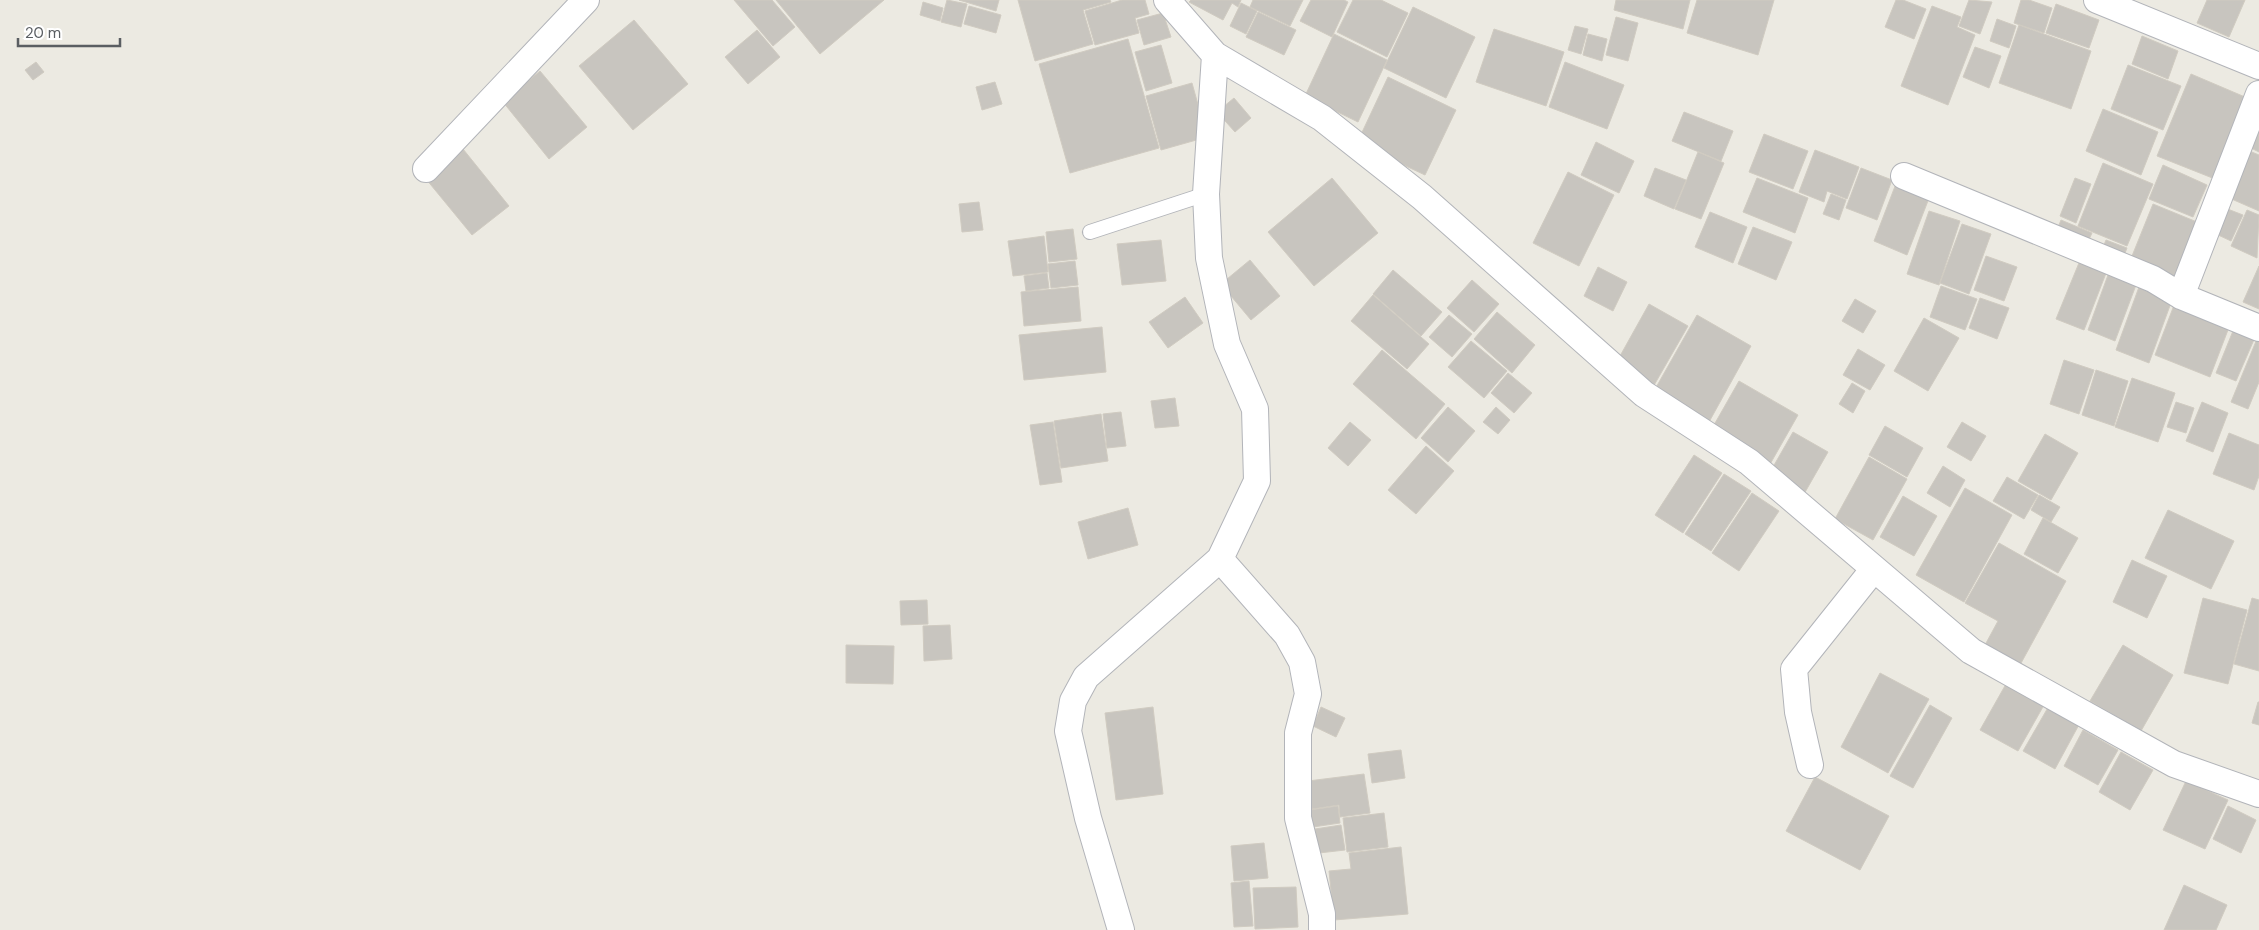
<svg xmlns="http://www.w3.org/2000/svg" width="2259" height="930" font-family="'DM Sans',sans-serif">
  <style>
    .building { fill: #c8c5bf; stroke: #d0cbc1 }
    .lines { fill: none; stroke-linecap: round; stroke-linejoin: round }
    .service-casing { stroke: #b2b4b9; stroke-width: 16 }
    .minor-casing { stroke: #b2b4b9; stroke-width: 28 }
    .service { stroke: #fff; stroke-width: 14 }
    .minor { stroke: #fff; stroke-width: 26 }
  </style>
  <rect width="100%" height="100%" fill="#eceae2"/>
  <!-- building -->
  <path class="building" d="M 734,0 L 772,0 L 795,27 L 773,46 Z
    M 776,0 L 884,0 L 820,54 Z
    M 947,0 L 967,4 L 961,27 L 941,22 Z
    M 959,0 L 999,0 L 996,11 Z
    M 1018,0 L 1110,0 L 1111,2 L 1083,10 L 1093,44 L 1035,61 Z
    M 1122,0 L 1145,0 L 1149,14 L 1135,18 L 1139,33 L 1095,45 L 1085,11 Z
    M 1191,0 L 1241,0 L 1238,7 L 1232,3 L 1223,20 L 1189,2 Z
    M 1253,0 L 1303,0 L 1290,26 L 1250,7 Z
    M 1311,0 L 1344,0 L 1348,2 L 1332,37 L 1300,21 Z
    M 1353,0 L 1381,0 L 1408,13 L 1387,57 L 1337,32 Z
    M 1616,0 L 1690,0 L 1683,29 L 1614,10 Z
    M 1697,0 L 1774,0 L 1758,55 L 1687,33 Z
    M 1896,0 L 1903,0 L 1926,9 L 1914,39 L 1885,27 Z
    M 1969,0 L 1992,2 L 1980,34 L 1959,26 Z
    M 2021,0 L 2029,0 L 2052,8 L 2044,33 L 2014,23 Z
    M 2207,0 L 2245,0 L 2229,37 L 2197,23 Z
    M 923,2 L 943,8 L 940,21 L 920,15 Z
    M 1241,3 L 1257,11 L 1246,34 L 1230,26 Z
    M 2056,4 L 2099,20 L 2089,48 L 2046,33 Z
    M 969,6 L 1001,15 L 996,33 L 964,24 Z
    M 1932,6 L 1961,17 L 1957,27 L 1975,35 L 1948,105 L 1901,86 Z
    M 1413,7 L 1475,37 L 1446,98 L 1384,68 Z
    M 1258,12 L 1296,30 L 1284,55 L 1246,37 Z
    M 1163,13 L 1171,37 L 1144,45 L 1137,20 Z
    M 1616,17 L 1638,23 L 1628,61 L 1606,55 Z
    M 1997,19 L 2016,26 L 2009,48 L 1990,41 Z
    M 634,20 L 688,84 L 633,130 L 579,66 Z
    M 2019,25 L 2091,51 L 2071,109 L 1999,83 Z
    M 1575,26 L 1588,29 L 1581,54 L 1568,50 Z
    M 1494,29 L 1564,52 L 1546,106 L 1476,82 Z
    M 757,30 L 780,57 L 748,84 L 725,57 Z
    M 1334,34 L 1387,60 L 1358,122 L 1305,96 Z
    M 1588,34 L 1607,39 L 1602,61 L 1583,55 Z
    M 2142,36 L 2178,51 L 2168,79 L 2132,64 Z
    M 1128,39 L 1159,148 L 1070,173 L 1039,64 Z
    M 1161,45 L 1172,83 L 1146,91 L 1135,52 Z
    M 1975,47 L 2001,56 L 1989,88 L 1963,77 Z
    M 36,62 L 44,72 L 33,80 L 25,70 Z
    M 1565,62 L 1624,85 L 1607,129 L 1549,107 Z
    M 2128,65 L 2181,86 L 2163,130 L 2111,109 Z
    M 540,71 L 587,127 L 549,159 L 503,102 Z
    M 2191,74 L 2252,100 L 2220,181 L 2157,156 Z
    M 1388,77 L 1456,110 L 1425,175 L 1357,143 Z
    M 995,82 L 1002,104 L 982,110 L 976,87 Z
    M 1192,83 L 1207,137 L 1161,150 L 1146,96 Z
    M 1234,98 L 1251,118 L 1235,132 L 1217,112 Z
    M 2103,109 L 2158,132 L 2141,175 L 2086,151 Z
    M 1684,112 L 1733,131 L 1721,161 L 1672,141 Z
    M 2259,123 L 2259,152 L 2249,147 Z
    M 1764,134 L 1808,151 L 1793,189 L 1749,172 Z
    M 1596,142 L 1634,161 L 1619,193 L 1581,175 Z
    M 463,149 L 509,206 L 472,235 L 426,179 Z
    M 1815,150 L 1859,167 L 1847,199 L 1827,191 L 1824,202 L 1799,192 Z
    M 2247,150 L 2259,155 L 2259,211 L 2227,197 Z
    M 1698,152 L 1724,163 L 1701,219 L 1675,209 Z
    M 2103,163 L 2153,184 L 2127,246 L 2078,226 Z
    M 2163,165 L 2207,185 L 2193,217 L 2149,199 Z
    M 1655,168 L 1686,180 L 1674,209 L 1644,196 Z
    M 1861,168 L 1892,180 L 1877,220 L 1846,208 Z
    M 1568,172 L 1614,195 L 1579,266 L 1533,243 Z
    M 1332,178 L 1378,233 L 1314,286 L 1268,232 Z
    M 1757,178 L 1808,198 L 1795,233 L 1743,212 Z
    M 2075,178 L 2091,184 L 2076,223 L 2060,216 Z
    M 1897,181 L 1931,193 L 1907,255 L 1874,241 Z
    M 1831,194 L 1846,200 L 1839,220 L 1823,214 Z
    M 979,202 L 983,230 L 962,232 L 959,204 Z
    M 2153,204 L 2197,222 L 2174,279 L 2130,261 Z
    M 2225,208 L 2243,215 L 2231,241 L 2214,233 Z
    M 2247,210 L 2259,215 L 2257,258 L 2231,246 Z
    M 1929,211 L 1960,221 L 1939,285 L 1907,274 Z
    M 1710,212 L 1747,227 L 1733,263 L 1695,247 Z
    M 2061,220 L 2092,233 L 2085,248 L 2055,235 Z
    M 1962,224 L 1991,234 L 1969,294 L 1940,283 Z
    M 1753,227 L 1792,242 L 1776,280 L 1738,264 Z
    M 1073,229 L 1077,259 L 1049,262 L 1046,232 Z
    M 1044,236 L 1048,272 L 1013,276 L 1008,241 Z
    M 1161,240 L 1166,281 L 1122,285 L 1117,244 Z
    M 2106,240 L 2127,248 L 2121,263 L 2100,255 Z
    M 1986,256 L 2017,267 L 2004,301 L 1974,290 Z
    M 2081,258 L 2108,268 L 2084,330 L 2056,319 Z
    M 1250,260 L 1280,296 L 1251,320 L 1221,284 Z
    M 1075,261 L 1078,285 L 1051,288 L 1048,264 Z
    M 2259,266 L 2259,309 L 2243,302 Z
    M 1598,267 L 1627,282 L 1613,311 L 1584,296 Z
    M 1393,270 L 1442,312 L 1421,336 L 1373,294 Z
    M 1047,273 L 1049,288 L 1026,291 L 1024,276 Z
    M 2108,275 L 2136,285 L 2115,341 L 2088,330 Z
    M 1472,280 L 1499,304 L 1474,332 L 1447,308 Z
    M 1941,286 L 1977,299 L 1965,330 L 1930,317 Z
    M 1078,287 L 1081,321 L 1024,326 L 1021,292 Z
    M 2139,287 L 2172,300 L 2149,363 L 2116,350 Z
    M 1373,295 L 1429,344 L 1407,369 L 1351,321 Z
    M 1185,297 L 1203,323 L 1168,348 L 1149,322 Z
    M 1980,298 L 2009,308 L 1997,339 L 1969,328 Z
    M 1855,299 L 1876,311 L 1863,333 L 1842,321 Z
    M 2176,300 L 2231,322 L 2210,377 L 2155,355 Z
    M 1649,304 L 1688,326 L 1653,387 L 1615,365 Z
    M 1497,312 L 1535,345 L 1512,373 L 1474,339 Z
    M 1449,315 L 1472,334 L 1452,357 L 1429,337 Z
    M 1697,315 L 1751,346 L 1709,422 L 1654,391 Z
    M 1924,318 L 1959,338 L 1928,391 L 1894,371 Z
    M 2235,326 L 2256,335 L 2236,381 L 2216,373 Z
    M 1102,327 L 1106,372 L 1024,380 L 1019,335 Z
    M 2259,334 L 2259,382 L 2248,409 L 2231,402 Z
    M 1471,341 L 1507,371 L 1484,398 L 1448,367 Z
    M 1858,349 L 1885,365 L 1870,390 L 1843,375 Z
    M 1382,350 L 1445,404 L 1416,439 L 1353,384 Z
    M 2064,360 L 2094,370 L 2079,414 L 2050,404 Z
    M 2096,370 L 2128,381 L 2114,426 L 2082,415 Z
    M 1508,373 L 1532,393 L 1514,413 L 1491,393 Z
    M 2132,378 L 2175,393 L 2158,442 L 2115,427 Z
    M 1739,381 L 1798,415 L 1769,466 L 1710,432 Z
    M 1852,383 L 1865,391 L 1853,413 L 1839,404 Z
    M 1175,398 L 1179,426 L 1155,428 L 1151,401 Z
    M 2176,402 L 2194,408 L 2186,433 L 2167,427 Z
    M 2202,402 L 2228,413 L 2213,452 L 2186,441 Z
    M 1448,407 L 1475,431 L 1448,462 L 1421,438 Z
    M 1496,407 L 1510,420 L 1498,434 L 1483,422 Z
    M 1121,412 L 1126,446 L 1107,448 L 1103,414 Z
    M 1101,414 L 1108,461 L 1061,468 L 1054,421 Z
    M 1053,422 L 1062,482 L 1040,485 L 1030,425 Z
    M 1350,422 L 1371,440 L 1348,466 L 1328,448 Z
    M 1962,422 L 1986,436 L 1971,461 L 1947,447 Z
    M 1885,426 L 1923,448 L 1907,477 L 1869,455 Z
    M 1793,432 L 1828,452 L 1804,494 L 1769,474 Z
    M 2229,433 L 2259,445 L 2259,476 L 2254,490 L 2213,474 Z
    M 2045,434 L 2078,453 L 2051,500 L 2018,481 Z
    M 1426,446 L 1454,471 L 1416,514 L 1388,490 Z
    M 1694,455 L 1722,473 L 1683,533 L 1655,515 Z
    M 1869,457 L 1907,479 L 1873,540 L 1835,519 Z
    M 1943,466 L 1965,480 L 1950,507 L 1927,493 Z
    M 1724,474 L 1751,491 L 1711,551 L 1685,534 Z
    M 2007,477 L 2038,495 L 2024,519 L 1993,501 Z
    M 1965,488 L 2012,515 L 1964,602 L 1916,575 Z
    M 1752,493 L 1779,511 L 1739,571 L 1712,553 Z
    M 2039,495 L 2060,507 L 2051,522 L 2031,510 Z
    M 1903,496 L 1937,516 L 1914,556 L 1880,537 Z
    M 1128,508 L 1138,545 L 1088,559 L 1078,522 Z
    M 2168,510 L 2234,541 L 2211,589 L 2145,558 Z
    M 2043,518 L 2078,538 L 2058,573 L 2024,554 Z
    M 1999,543 L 2066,581 L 2020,665 L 1985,645 L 1998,621 L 1965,603 Z
    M 2132,560 L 2167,576 L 2147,618 L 2113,602 Z
    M 2203,598 L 2247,610 L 2228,684 L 2184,673 Z
    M 2252,598 L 2259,600 L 2259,671 L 2234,664 Z
    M 927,600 L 928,624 L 901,625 L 900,601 Z
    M 950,625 L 952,659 L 924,661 L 923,626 Z
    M 846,645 L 894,646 L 893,684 L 846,683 Z
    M 2123,645 L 2173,675 L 2141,731 L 2090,701 Z
    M 1880,673 L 1929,699 L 1888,773 L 1841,747 Z
    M 2006,684 L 2044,705 L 2018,751 L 1980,730 Z
    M 2258,702 L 2259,702 L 2259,725 L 2252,723 Z
    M 2050,704 L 2081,721 L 2055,769 L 2023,751 Z
    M 1930,705 L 1952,718 L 1913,788 L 1890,776 Z
    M 1153,707 L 1163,794 L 1116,800 L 1105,713 Z
    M 1321,707 L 1345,718 L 1336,737 L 1313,726 Z
    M 2083,730 L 2118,750 L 2098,785 L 2064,766 Z
    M 1401,750 L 1405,778 L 1372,783 L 1368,754 Z
    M 2121,752 L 2153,770 L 2130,810 L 2099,792 Z
    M 1364,774 L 1370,813 L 1340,817 L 1339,805 L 1312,809 L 1308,781 Z
    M 1815,777 L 1889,816 L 1860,870 L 1786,831 Z
    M 2186,781 L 2228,800 L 2205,849 L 2163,830 Z
    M 1338,806 L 1340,823 L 1313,827 L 1310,810 Z
    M 2228,806 L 2256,820 L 2241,853 L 2213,839 Z
    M 1384,813 L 1388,847 L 1347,852 L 1343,818 Z
    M 1341,825 L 1345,850 L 1319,853 L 1315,829 Z
    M 1264,843 L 1268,878 L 1234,881 L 1231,846 Z
    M 1401,847 L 1408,914 L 1334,920 L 1329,871 L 1351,869 L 1349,853 Z
    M 1249,881 L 1253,926 L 1234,927 L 1231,883 Z
    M 2184,885 L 2227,905 L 2216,930 L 2164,930 Z
    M 1296,887 L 1298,927 L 1255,929 L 1253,888 Z"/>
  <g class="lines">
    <!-- service casing -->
    <g class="service-casing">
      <path id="service" d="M 1090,232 L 1206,194"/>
    </g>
    <!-- minor casing -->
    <g class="minor-casing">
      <path id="minor" d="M 1167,0 L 1215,55 L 1322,118 L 1422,197 L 1644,394 L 1749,462 L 1971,651 L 2174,764 L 2259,794
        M 2097,0 L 2259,66
        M 426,169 L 586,0
        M 1904,176 L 2153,279 L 2181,296 L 2259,328
        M 2181,296 L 2259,94
        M 1220,559 L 1287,635 L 1302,662 L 1308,694 L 1298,733 L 1298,818 L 1322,914 L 1322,930
        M 1810,765 L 1798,712 L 1794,669 L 1873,570
        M 1121,930 L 1088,818 L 1068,731 L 1073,701 L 1086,677 L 1220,559 L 1257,481 L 1255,409 L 1227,344 L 1209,258 L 1206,194 L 1215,55"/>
    </g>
    <!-- service -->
    <use href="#service" class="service"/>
    <!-- minor -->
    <use href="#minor" class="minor"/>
  </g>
  <!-- scale -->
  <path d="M18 38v8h102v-8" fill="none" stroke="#5a5e62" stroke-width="2.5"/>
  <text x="25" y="38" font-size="15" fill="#5a5e62" stroke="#ffffff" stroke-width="4" paint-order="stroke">20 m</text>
</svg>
